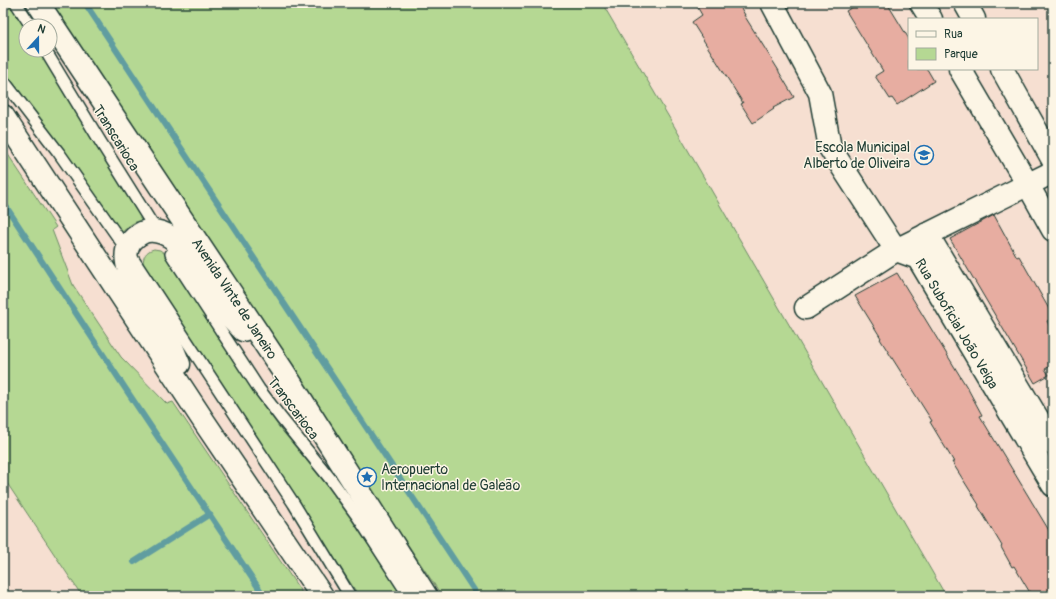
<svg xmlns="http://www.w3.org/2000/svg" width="1056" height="599" font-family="Pangolin,sans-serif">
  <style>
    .green { fill: #b5d893; stroke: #6a8a64 }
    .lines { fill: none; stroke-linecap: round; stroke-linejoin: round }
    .stream { stroke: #619da0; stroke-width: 6 }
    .building { fill: #e7ada1; stroke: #1f3d34 }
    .lane-casing { stroke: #1f3d34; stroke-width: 14 }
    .street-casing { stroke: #1f3d34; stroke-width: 25 }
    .secondary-casing { stroke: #1f3d34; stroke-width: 25 }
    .lane { stroke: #fcf5e5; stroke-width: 11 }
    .street { stroke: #fcf5e5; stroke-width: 22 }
    .secondary { stroke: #fcf5e5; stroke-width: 22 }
    .labels { text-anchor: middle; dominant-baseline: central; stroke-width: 3; stroke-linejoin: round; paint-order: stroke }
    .street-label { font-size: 14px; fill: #1f3d34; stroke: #fcf5e5 }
    .poi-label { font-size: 14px; fill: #1f3d34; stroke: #fcf5e5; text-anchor: end }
  </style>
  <rect width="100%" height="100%" fill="#f6dfd1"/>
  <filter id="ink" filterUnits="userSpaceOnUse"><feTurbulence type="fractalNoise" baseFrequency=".025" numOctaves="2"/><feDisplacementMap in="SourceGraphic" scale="8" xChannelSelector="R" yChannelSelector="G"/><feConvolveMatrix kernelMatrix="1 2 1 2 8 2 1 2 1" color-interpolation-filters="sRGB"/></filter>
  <g filter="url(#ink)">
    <!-- green -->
    <path class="green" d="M 3,3 L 9,3 L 26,30 L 26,50 L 39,50 L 143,219 C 134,222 127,226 121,234 L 73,163 L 3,71 Z
      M 48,3 L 602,3 L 677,131 L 946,596 L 442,596 Z
      M 3,147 L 56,227 L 52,230 L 73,285 L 121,357 L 167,404 L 173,402 L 304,596 L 82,596 L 3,477 Z
      M 154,249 L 160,250 L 164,253 L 257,396 L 279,427 L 325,483 L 353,522 L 402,596 L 359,596 L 143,265 C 143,256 146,251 154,249 Z"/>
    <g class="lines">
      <!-- stream -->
      <path class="stream" d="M 85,3 L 478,596
        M 3,202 L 125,388 L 264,596
        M 134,562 L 210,514"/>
    </g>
    <!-- building -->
    <path class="building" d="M 695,3 L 738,3 L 745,15 L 744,15 L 779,71 L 779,72 L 794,97 L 773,108 L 774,109 L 753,123 L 741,104 L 743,103 L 692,22 L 702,15 Z
      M 859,3 L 887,3 L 909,39 L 909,69 L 927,69 L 934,81 L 897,105 L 892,98 L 890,99 L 875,76 L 883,71 L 846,11 Z
      M 994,215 L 1017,257 L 1019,256 L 1053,316 L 1053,318 L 1047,321 L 1053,333 L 1053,365 L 1045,369 L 1049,375 L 1035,383 L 950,239 Z
      M 897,273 L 968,389 L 982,415 L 980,416 L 1053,537 L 1053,596 L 1032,596 L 1014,566 L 1012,567 L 1001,547 L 1002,546 L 978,506 L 979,505 L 952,462 L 954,462 L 930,422 L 932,421 L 880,339 L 881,338 L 855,296 Z"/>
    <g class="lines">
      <!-- lane casing -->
      <g class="lane-casing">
        <path id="lane" d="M 16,3 L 31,26
          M 45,50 L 100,141 L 157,232
          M 3,80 L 59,153 L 127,250 L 294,504 L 350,596
          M 171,254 L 259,389 L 281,418 L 332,481 L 358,517 L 409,596"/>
      </g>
      <!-- street casing -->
      <g class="street-casing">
        <g id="street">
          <path id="s1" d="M 772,3 L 820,93 L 830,148 L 896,250 L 918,258 L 1053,485"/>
          <path d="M 921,3 L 931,19"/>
          <path d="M 965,3 L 974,19"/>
          <path d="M 960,69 L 1028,185 L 1053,230"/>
          <path d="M 1002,69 L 1053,160"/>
          <path d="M 927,234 L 1053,444"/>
          <path d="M 806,308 L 896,250 L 1053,172"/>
        </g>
      </g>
      <!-- secondary casing -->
      <g class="secondary-casing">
        <g id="secondary">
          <path id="s2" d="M 38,3 L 283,371 L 426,596"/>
          <path d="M 3,116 L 205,423 L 322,596"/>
          <path d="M 179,364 C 174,353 170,341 164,330 C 152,308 103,255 140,234 C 151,227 163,232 174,239 L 218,304 L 243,330"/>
        </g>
      </g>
      <!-- lane -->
      <use href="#lane" class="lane"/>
      <!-- street -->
      <use href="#street" class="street"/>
      <!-- secondary -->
      <use href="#secondary" class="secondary"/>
    </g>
  </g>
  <!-- icons -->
  <defs>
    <g id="school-ring" transform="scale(1)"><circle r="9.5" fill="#fcf5e5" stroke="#1f6fb2" stroke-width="1.5"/><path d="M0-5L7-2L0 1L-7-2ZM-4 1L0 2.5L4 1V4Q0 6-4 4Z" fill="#1f6fb2"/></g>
    <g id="sight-ring" transform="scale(1)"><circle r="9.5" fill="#fcf5e5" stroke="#1f6fb2" stroke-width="1.5"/><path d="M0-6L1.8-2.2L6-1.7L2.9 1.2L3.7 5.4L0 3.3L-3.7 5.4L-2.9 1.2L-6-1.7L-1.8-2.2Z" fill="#1f6fb2"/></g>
  </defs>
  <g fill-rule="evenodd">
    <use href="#school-ring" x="924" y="155"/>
    <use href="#sight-ring" x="367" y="477"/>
  </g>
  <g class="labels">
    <!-- street labels -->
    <g class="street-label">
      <text transform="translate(116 138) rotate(58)">Transcarioca</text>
      <text stroke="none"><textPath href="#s2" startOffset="355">Avenida Vinte de Janeiro</textPath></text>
      <text stroke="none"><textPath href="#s1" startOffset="379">Rua Suboficial João Veiga</textPath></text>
      <text transform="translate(293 408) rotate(53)">Transcarioca</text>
    </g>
    <!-- poi labels -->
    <g class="poi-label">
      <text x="910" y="147">Escola Municipal<tspan x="910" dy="16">Alberto de Oliveira</tspan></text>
      <text x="381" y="469" text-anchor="start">Aeropuerto<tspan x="381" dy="16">Internacional de Galeão</tspan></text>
    </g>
  </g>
  <!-- margin -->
  <rect width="1056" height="599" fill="none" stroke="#fcf5e5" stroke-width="16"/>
  <rect x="8" y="8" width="1040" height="583" fill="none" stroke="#1f3d34" stroke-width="1.5" filter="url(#ink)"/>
  <!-- legend -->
  <rect x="908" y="18" width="130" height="52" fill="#fcf5e5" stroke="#a4ab9e"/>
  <rect x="916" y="31" width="20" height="6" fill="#fcf5e5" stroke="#a4ab9e"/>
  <text x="944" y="38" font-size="12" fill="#1f3d34">Rua</text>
  <rect x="916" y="48" width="20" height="12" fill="#b5d893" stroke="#a4ab9e"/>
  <text x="944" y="58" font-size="12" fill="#1f3d34">Parque</text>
  <!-- north arrow -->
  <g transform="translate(38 38) rotate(21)"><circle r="19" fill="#fcf5e5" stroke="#a4ab9e"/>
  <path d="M0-3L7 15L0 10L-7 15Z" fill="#1f6fb2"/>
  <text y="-6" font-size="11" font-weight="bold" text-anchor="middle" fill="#1f3d34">N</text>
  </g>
</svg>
